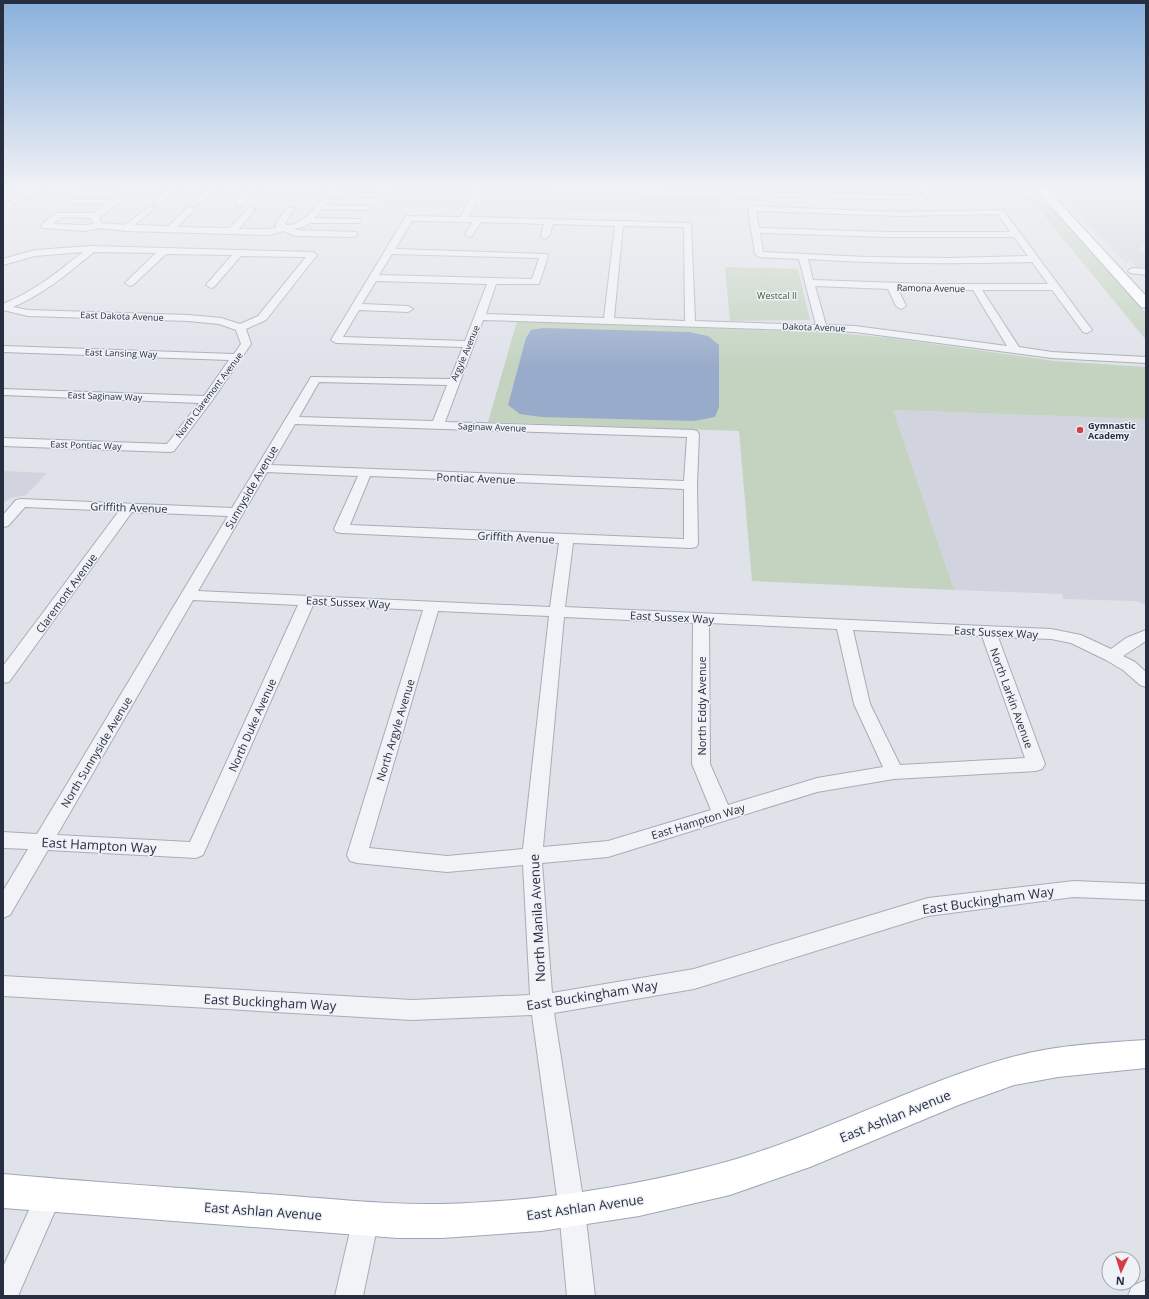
<svg xmlns="http://www.w3.org/2000/svg" width="1149" height="1299" font-family="'Open Sans',sans-serif">
  <style>
    .built { fill: #d1d4de }
    .green { fill: #c3d3c0 }
    .water { fill: #98abca }
    .lines { fill: none; stroke-linecap: round; stroke-linejoin: round }
    .minor-casing { stroke: #a8acb6; stroke-width: 2 }
    .major-casing { stroke: #9ea5b5; stroke-width: 2 }
    .minor { fill: #f2f3f7; fill-rule: evenodd }
    .major { fill: #fff; fill-rule: evenodd }
    .rail { stroke: #787f93; stroke-width: 1.5; stroke-dasharray: 1 2; stroke-linecap: butt }
    .poi-dot { fill: #d23f46; stroke: #eef1f6; stroke-width: 1.5 }
    .labels { text-anchor: middle; dominant-baseline: central; stroke-width: 3; stroke-linejoin: round; paint-order: stroke }
    .far-street-label { font-size: 9px; fill: #272e40; stroke: #eef1f6 }
    .far-park-label { font-size: 9px; fill: #375c34; stroke: #eef1f6 }
    .far-poi-label { font-size: 9px; font-weight: bold; fill: #272e40; stroke: #eef1f6; text-anchor: start }
    .street-label { font-size: 11px; fill: #272e40; stroke: #eef1f6 }
    .near-street-label { font-size: 13px; fill: #272e40; stroke: #eef1f6 }
  </style>
  <rect width="100%" height="100%" fill="#dfe2e9"/>
  <!-- built -->
  <path class="built" d="M 396,187 L 412,187 L 469,189 L 466,192 L 460,209 L 382,207 Z
    M 539,187 L 914,187 L 921,197 L 725,191 Z
    M 926,187 L 1020,187 L 1032,201 L 934,199 Z
    M 1059,187 L 1146,187 L 1146,242 L 1138,251 L 1146,253 L 1146,268 L 1137,268 L 1130,260 L 1126,264 L 1078,212 L 1083,211 Z
    M 489,192 L 718,197 L 720,215 L 476,209 L 486,193 Z
    M 893,410 L 1146,419 L 1146,605 L 1136,601 L 1063,599 L 1062,594 L 954,590 Z
    M 3,471 L 47,473 L 26,495 L 11,498 L 3,503 Z"/>
  <!-- green -->
  <path class="green" d="M 1028,196 L 1043,196 L 1146,313 L 1146,340 Z
    M 725,267 L 798,269 L 810,320 L 730,321 Z
    M 517,321 L 837,333 L 890,338 L 1055,361 L 1146,367 L 1146,419 L 893,410 L 954,590 L 752,581 L 739,431 L 488,422 Z"/>
  <!-- water -->
  <path class="water" d="M 543,328 L 689,332 L 708,336 L 719,345 L 719,407 L 715,417 L 694,421 L 541,417 L 520,414 L 508,405 L 526,338 L 531,330 Z"/>
  <g class="lines">
    <!-- minor casing -->
    <g class="minor-casing">
      <path id="minor" d="M 3,187 L 42,187 L 3,212 L 3,206 L 28,190 L 6,189 Z
        M 85,187 L 139,187 L 100,217 L 99,220 L 102,223 L 125,225 L 150,206 L 153,206 L 153,210 L 134,225 L 168,226 L 188,207 L 191,207 L 195,209 L 177,227 L 230,228 L 248,208 L 251,208 L 255,210 L 239,229 L 269,229 L 277,227 L 275,225 L 287,208 L 293,208 L 294,210 L 284,224 C 300,230 318,204 327,194 L 328,190 L 320,187 L 335,187 L 335,192 L 377,193 L 381,195 L 377,197 L 333,196 L 326,205 L 366,206 L 370,208 L 366,210 L 322,209 L 314,218 L 356,219 L 359,219 L 360,221 L 359,223 L 310,223 L 302,227 L 293,229 L 297,230 L 356,232 L 357,234 L 356,236 L 353,237 L 295,236 L 284,231 L 269,235 L 126,231 L 99,228 L 86,231 L 42,228 L 41,226 L 42,224 L 56,213 L 94,213 L 107,204 L 71,203 L 68,203 L 68,199 L 113,200 L 124,191 L 88,190 L 85,190 ZM 61,217 L 91,218 L 94,224 L 86,225 L 53,224 Z
        M 170,187 L 179,187 L 161,203 L 155,203 L 155,199 Z
        M 211,187 L 220,187 L 202,203 L 196,203 L 196,199 Z
        M 251,187 L 260,187 L 242,205 L 236,205 L 236,201 Z
        M 475,187 L 539,187 L 923,196 L 927,198 L 923,200 L 481,190 L 469,217 L 691,223 L 695,321 L 816,325 L 799,259 L 759,257 L 755,254 L 748,208 L 749,206 L 901,212 L 1003,210 L 1092,330 L 1087,333 L 1083,332 L 1052,290 L 982,290 L 1019,347 L 1052,352 L 1146,357 L 1146,363 L 1052,358 L 855,332 L 483,320 L 445,422 L 693,430 L 697,431 L 699,434 L 697,485 L 698,544 L 696,547 L 691,548 L 573,543 L 565,607 L 1051,629 L 1081,635 L 1111,649 L 1126,638 L 1146,630 L 1146,641 L 1123,656 L 1135,662 L 1146,672 L 1146,687 L 1140,685 L 1123,670 L 1106,660 L 1071,643 L 1051,639 L 998,637 L 1045,764 L 1042,769 L 1036,771 L 894,779 L 817,792 L 608,857 L 542,863 L 552,993 L 694,969 L 928,898 L 1074,881 L 1146,884 L 1146,900 L 1074,897 L 928,916 L 694,989 L 554,1013 L 585,1211 L 595,1296 L 567,1296 L 559,1211 L 532,1015 L 412,1020 L 3,996 L 3,976 L 412,1000 L 530,995 L 523,865 L 447,872 L 357,863 L 350,861 L 347,855 L 423,610 L 313,605 L 203,855 L 196,858 L 48,850 L 10,915 L 3,918 L 3,891 L 28,849 L 3,848 L 3,832 L 37,834 L 228,516 L 132,512 L 9,682 L 3,683 L 3,666 L 119,511 L 25,507 L 8,526 L 3,527 L 3,515 L 16,500 L 21,499 L 232,508 L 311,377 L 450,379 L 463,347 L 336,343 L 331,340 L 406,216 L 461,217 ZM 756,211 L 901,216 L 998,214 L 1010,232 L 886,232 L 759,228 ZM 412,221 L 473,222 L 465,234 L 469,237 L 472,236 L 481,222 L 544,224 L 541,236 L 545,239 L 549,236 L 553,224 L 615,226 L 604,318 L 486,314 L 496,284 L 539,284 L 548,256 L 547,254 L 395,249 ZM 623,226 L 684,227 L 685,321 L 614,318 ZM 760,233 L 886,237 L 1014,237 L 1028,256 L 950,258 L 866,257 L 763,252 ZM 392,254 L 539,258 L 532,279 L 379,275 ZM 808,259 C 883,264 957,264 1032,262 L 1048,284 L 931,284 L 813,280 ZM 376,281 L 487,284 L 465,341 L 343,337 L 359,310 L 408,312 L 413,309 L 408,306 L 362,304 ZM 815,286 L 888,289 L 896,306 L 901,309 L 906,306 L 898,289 L 973,290 L 1007,346 L 855,326 L 826,325 ZM 319,382 L 447,385 L 433,421 L 299,417 ZM 295,424 L 687,437 L 684,481 L 271,465 ZM 267,472 L 358,476 L 334,529 L 336,532 L 341,533 L 559,543 L 550,607 L 198,591 ZM 370,476 L 684,489 L 684,539 L 350,525 ZM 193,600 L 298,605 L 190,842 L 57,835 ZM 438,611 L 549,616 L 523,849 L 447,856 L 369,848 ZM 564,617 L 693,623 L 692,764 L 711,810 L 608,841 L 543,847 ZM 709,623 L 837,629 L 854,704 L 883,767 L 817,778 L 728,805 L 710,764 ZM 853,630 L 982,636 L 1025,758 L 900,765 L 870,704 Z
        M 92,246 L 313,252 L 317,255 L 266,320 L 246,329 L 251,344 L 211,402 L 174,451 L 170,452 L 3,446 L 3,438 L 167,444 L 199,403 L 3,395 L 3,389 L 204,396 L 229,360 L 3,352 L 3,346 L 234,354 L 241,344 L 236,330 L 219,324 L 189,321 L 28,316 L 3,310 L 3,304 C 36,290 55,274 83,252 L 35,256 L 3,265 L 3,259 L 35,250 ZM 94,252 L 156,253 L 127,281 L 125,283 L 130,286 L 133,285 L 166,254 L 232,255 L 206,285 L 211,288 L 214,287 L 241,256 L 306,257 L 258,316 L 240,324 L 221,318 L 189,315 L 28,310 L 13,307 C 44,294 68,273 94,252 Z
        M 1133,268 L 1146,269 L 1146,275 L 1130,273 L 1128,271 L 1130,269 Z
        M 49,1182 L 58,1186 L 62,1195 L 18,1296 L 3,1296 L 3,1267 L 40,1186 Z
        M 366,1205 L 375,1209 L 379,1218 L 363,1296 L 335,1296 L 353,1218 L 357,1209 Z
        M 1146,1280 L 1146,1296 L 1128,1296 L 1132,1286 Z"/>
    </g>
    <!-- major casing -->
    <g class="major-casing">
      <path id="major" d="M 1034,187 L 1045,187 L 1146,296 L 1146,308 L 1141,307 Z
        M 1146,1040 L 1146,1068 L 1058,1077 L 1014,1085 L 961,1104 L 810,1167 L 730,1195 L 639,1216 L 541,1231 L 442,1238 L 398,1238 L 3,1208 L 3,1174 C 91,1182 179,1188 266,1194 C 325,1198 383,1205 442,1204 C 530,1202 618,1189 703,1168 C 810,1142 907,1086 1012,1057 C 1056,1045 1101,1043 1146,1040 Z"/>
    </g>
    <!-- minor -->
    <use href="#minor" class="minor"/>
    <!-- major -->
    <use href="#major" class="major"/>
    <!-- rail -->
    <path class="rail" d="M 998,187 L 1006,198
      M 1029,187 L 1036,195"/>
  </g>
  <!-- sky -->
  <linearGradient id="sky" x2="0" y2="1"><stop stop-color="#88b0dc"/><stop offset="0.51" stop-color="#f1f2f5"/><stop offset="1" stop-color="#f1f2f5" stop-opacity="0"/></linearGradient>
  <rect width="1149" height="369" fill="url(#sky)"/>
  <!-- markers -->
  <circle class="poi-dot" cx="1080" cy="430" r="4"/>
  <g class="labels">
    <!-- far-street labels -->
    <g class="far-street-label">
      <text transform="translate(931 288) rotate(1)">Ramona Avenue</text>
      <text transform="translate(122 316) rotate(2)">East Dakota Avenue</text>
      <text transform="translate(814 327) rotate(2)">Dakota Avenue</text>
      <text transform="translate(121 353) rotate(2)">East Lansing Way</text>
      <text transform="translate(465 353) rotate(-67)">Argyle Avenue</text>
      <text transform="translate(209 395) rotate(-53)">North Claremont Avenue</text>
      <text transform="translate(105 396) rotate(2)">East Saginaw Way</text>
      <text transform="translate(492 427) rotate(2)">Saginaw Avenue</text>
      <text transform="translate(86 445) rotate(2)">East Pontiac Way</text>
    </g>
    <!-- far-park labels -->
    <g class="far-park-label">
      <text x="777" y="295">Westcal II</text>
    </g>
    <!-- far-poi labels -->
    <g class="far-poi-label">
      <text x="1088" y="425">Gymnastic<tspan x="1088" dy="10">Academy</tspan></text>
    </g>
    <!-- street labels -->
    <g class="street-label">
      <text transform="translate(476 478) rotate(2)">Pontiac Avenue</text>
      <text transform="translate(251 487) rotate(-60)">Sunnyside Avenue</text>
      <text transform="translate(129 507) rotate(2)">Griffith Avenue</text>
      <text transform="translate(516 537) rotate(3)">Griffith Avenue</text>
      <text transform="translate(66 593) rotate(-54)">Claremont Avenue</text>
      <text transform="translate(348 602) rotate(3)">East Sussex Way</text>
      <text transform="translate(672 617) rotate(3)">East Sussex Way</text>
      <text transform="translate(996 632) rotate(3)">East Sussex Way</text>
      <text transform="translate(1012 698) rotate(70)">North Larkin Avenue</text>
      <text transform="translate(701 706) rotate(-90)">North Eddy Avenue</text>
      <text transform="translate(252 725) rotate(-66)">North Duke Avenue</text>
      <text transform="translate(395 730) rotate(-73)">North Argyle Avenue</text>
      <text transform="translate(96 752) rotate(-59)">North Sunnyside Avenue</text>
      <text transform="translate(698 821) rotate(-17)">East Hampton Way</text>
    </g>
    <!-- near-street labels -->
    <g class="near-street-label">
      <text transform="translate(99 845) rotate(3)">East Hampton Way</text>
      <text transform="translate(988 900) rotate(-8)">East Buckingham Way</text>
      <text transform="translate(537 918) rotate(-93)">North Manila Avenue</text>
      <text transform="translate(592 995) rotate(-9)">East Buckingham Way</text>
      <text transform="translate(270 1002) rotate(3)">East Buckingham Way</text>
      <text transform="translate(895 1116) rotate(-22)">East Ashlan Avenue</text>
      <text transform="translate(585 1207) rotate(-8)">East Ashlan Avenue</text>
      <text transform="translate(263 1211) rotate(4)">East Ashlan Avenue</text>
    </g>
  </g>
  <!-- border -->
  <rect width="1149" height="1299" fill="none" stroke="#272e40" stroke-width="8"/>
  <!-- north arrow -->
  <g transform="translate(1121 1271) rotate(184)"><circle r="19" fill="#eef1f6" stroke="#9ea3ad"/>
  <path d="M0-3L7 15L0 10L-7 15Z" fill="#d23f46"/>
  <text y="-6" font-size="11" font-weight="bold" text-anchor="middle" fill="#272e40">N</text>
  </g>
</svg>
